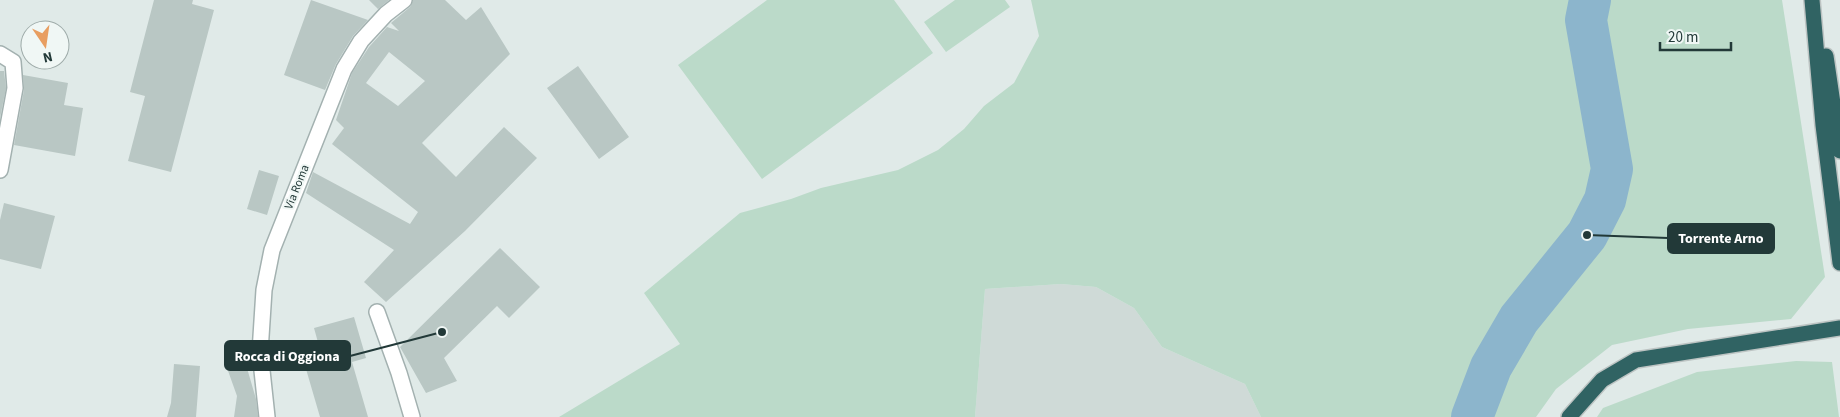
<svg xmlns="http://www.w3.org/2000/svg" width="1840" height="417" font-family="'Source Sans 3',sans-serif">
  <style>
    .built { fill: #cfdad7 }
    .green { fill: #bbdac9 }
    .lines { fill: none; stroke-linecap: round; stroke-linejoin: round }
    .river { stroke: #8cb5cc; stroke-width: 42 }
    .building { fill: #b9c7c4; fill-rule: evenodd }
    .minor-casing { stroke: #a3b1b0; stroke-width: 18 }
    .highway-casing { stroke: #bdc4c3; stroke-width: 18 }
    .minor { stroke: #fff; stroke-width: 15 }
    .highway { stroke: #306363; stroke-width: 15 }
    .labels { text-anchor: middle; dominant-baseline: central; stroke-width: 4; stroke-linejoin: round; paint-order: stroke }
    .street-label { font-size: 12px; fill: #223938; stroke: #f0f7f5 }
    .leader { fill: none; stroke: #223938; stroke-width: 2 }
    .callout-dot { fill: #223938; stroke: #f0f7f5; stroke-width: 2 }
    .callout { fill: #223938; stroke: #223938; stroke-width: 2 }
    .callout-label { font-size: 14px; text-anchor: middle; font-weight: bold; fill: #fff }
  </style>
  <rect width="100%" height="100%" fill="#e0eae8"/>
  <!-- built -->
  <path class="built" d="M 1061,284 L 1096,287 L 1134,308 L 1162,347 L 1245,384 L 1261,417 L 975,417 L 985,289 Z"/>
  <!-- green -->
  <path class="green" d="M 767,0 L 894,0 L 933,53 L 762,179 L 678,65 Z
    M 955,0 L 1005,0 L 1010,7 L 946,52 L 924,22 Z
    M 1031,0 L 1782,0 L 1825,277 L 1791,319 L 1688,329 L 1612,345 L 1556,389 L 1536,417 L 1261,417 L 1245,384 L 1162,347 L 1134,308 L 1096,287 L 1061,284 L 985,289 L 975,417 L 559,417 L 680,344 L 644,293 L 740,213 L 791,199 L 821,188 L 898,170 L 938,150 L 964,129 L 984,106 L 1014,83 L 1039,36 Z
    M 1796,361 L 1832,362 L 1839,417 L 1597,417 L 1603,408 L 1697,372 Z"/>
  <g class="lines">
    <!-- river -->
    <path class="river" d="M 1472,417 L 1491,367 L 1519,319 L 1587,235 L 1605,200 L 1612,169 L 1586,20 L 1590,0"/>
  </g>
  <!-- building -->
  <path class="building" d="M 154,0 L 193,0 L 192,4 L 214,10 L 171,172 L 128,161 L 145,96 L 130,92 Z
    M 311,0 L 368,20 L 353,36 L 336,64 L 325,90 L 284,75 Z
    M 369,0 L 389,0 L 378,9 Z
    M 413,0 L 445,0 L 466,20 L 481,7 L 510,54 L 422,143 L 456,177 L 504,127 L 537,158 L 465,231 L 386,302 L 364,282 L 394,250 L 306,193 L 313,172 L 410,224 L 418,212 L 332,144 L 344,128 L 336,120 L 352,73 L 369,47 L 387,27 L 399,31 L 391,23 L 410,7 ZM 389,52 L 425,81 L 398,106 L 366,83 Z
    M 578,66 L 629,137 L 599,159 L 547,88 Z
    M 0,71 L 4,71 L 6,88 L 0,118 Z
    M 23,75 L 68,83 L 64,105 L 83,108 L 75,156 L 14,145 L 24,90 Z
    M 259,170 L 279,176 L 267,215 L 247,209 Z
    M 4,203 L 55,216 L 41,269 L 0,259 L 0,220 Z
    M 500,248 L 540,287 L 509,318 L 497,306 L 444,358 L 457,381 L 426,393 L 400,347 Z
    M 354,317 L 366,358 L 352,362 L 368,417 L 320,417 L 306,369 L 324,364 L 314,328 Z
    M 242,351 L 256,399 L 258,417 L 234,417 L 237,396 L 227,368 L 241,365 Z
    M 174,364 L 200,366 L 196,417 L 167,417 L 171,403 Z"/>
  <g class="lines">
    <!-- minor casing -->
    <g class="minor-casing">
      <path id="minor" d="M 0,54 L 13,62 L 15,88 L 0,170
        M 377,312 L 399,373 L 412,417
        M 267,417 L 260,352 L 264,290 L 272,250 L 344,69 L 361,41 L 386,14 L 404,0"/>
    </g>
    <!-- highway casing -->
    <g class="highway-casing">
      <path id="highway" d="M 1812,0 L 1823,125 L 1840,263
        M 1826,56 L 1840,151
        M 1569,417 L 1602,380 L 1636,360 L 1840,328"/>
    </g>
    <!-- minor -->
    <use href="#minor" class="minor"/>
    <!-- highway -->
    <use href="#highway" class="highway"/>
  </g>
  <g class="labels">
    <!-- street labels -->
    <g class="street-label">
      <text transform="translate(297 187) rotate(-68)">Via Roma</text>
    </g>
  </g>
  <!-- callouts -->
  <path class="leader" d="M1587 235L1668 238M442 332L350 356"/>
  <g class="callout-dot">
    <circle cx="1587" cy="235" r="5"/>
    <circle cx="442" cy="332" r="5"/>
  </g>
  <g class="callout">
    <rect x="1668" y="224" width="106" height="29" rx="5"/>
    <rect x="225" y="341" width="125" height="29" rx="5"/>
  </g>
  <g class="callout-label">
    <text x="1721" y="243">Torrente Arno</text>
    <text x="287" y="361">Rocca di Oggiona</text>
  </g>
  <!-- north arrow -->
  <g transform="translate(45 45) rotate(167)"><circle r="24" fill="#f0f7f5" stroke="#9eaba9"/>
  <path d="M0-4L9 19L0 12L-9 19Z" fill="#e89e61"/>
  <text y="-8" font-size="14" font-weight="bold" text-anchor="middle" fill="#223938">N</text>
  </g>
  <!-- scale -->
  <path d="M1660 42v8h71v-8" fill="none" stroke="#223938" stroke-width="2.5"/>
  <text x="1668" y="42" font-size="15" fill="#223938" stroke="#f0f7f5" stroke-width="4" paint-order="stroke">20 m</text>
</svg>
